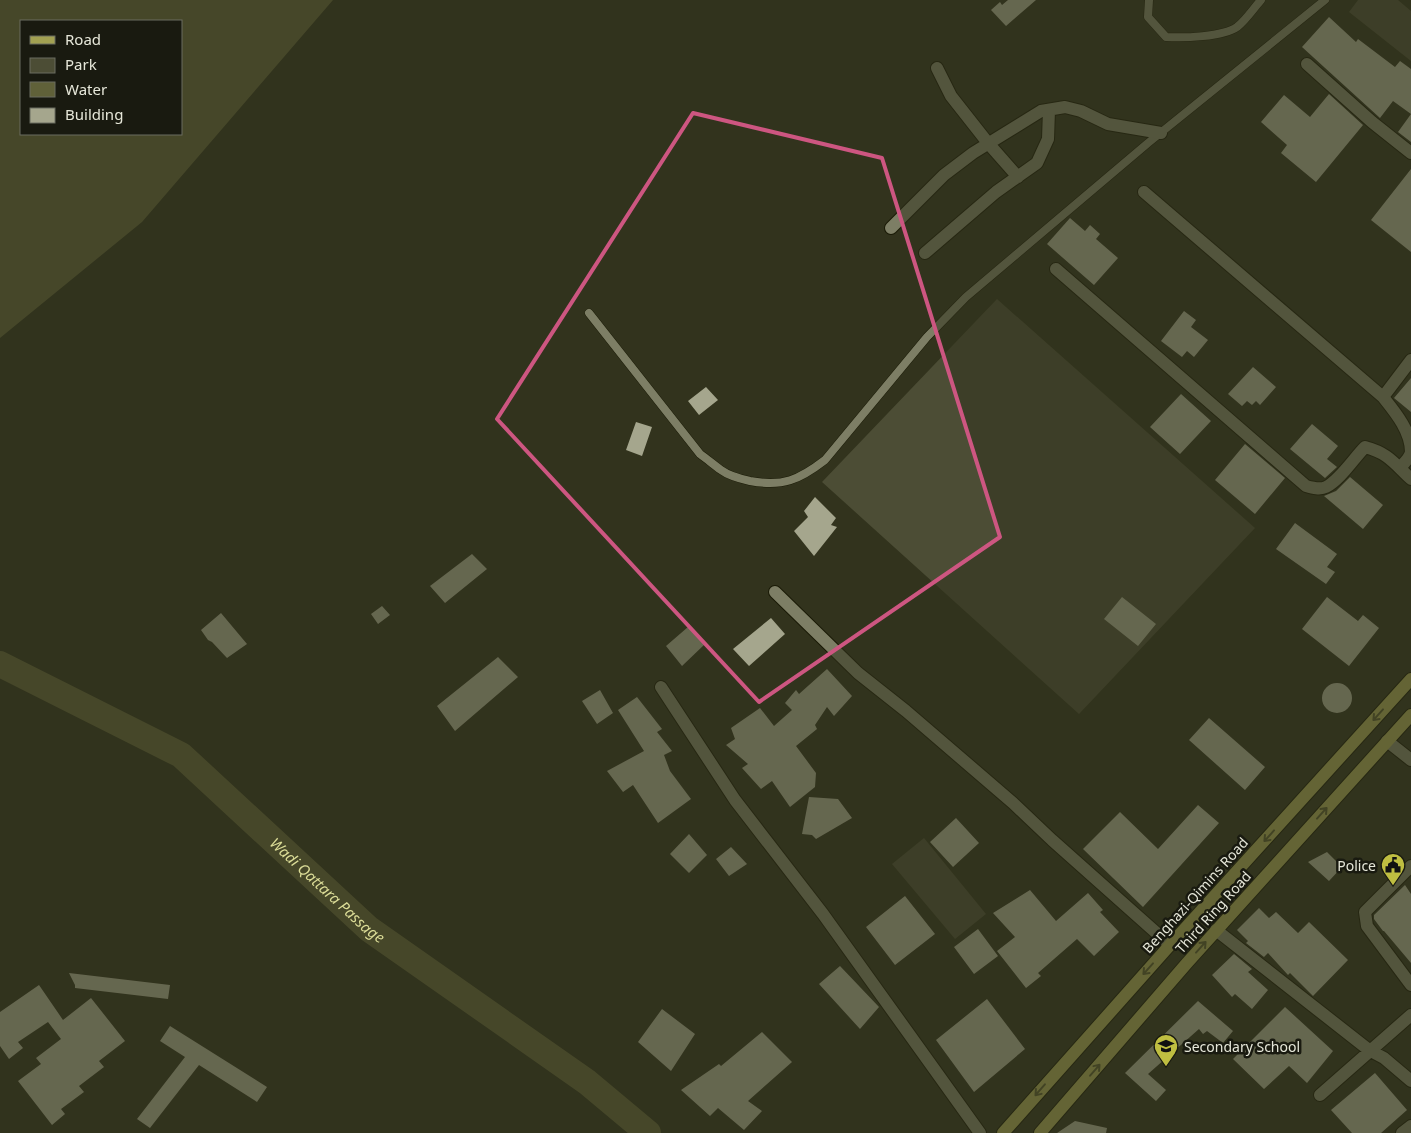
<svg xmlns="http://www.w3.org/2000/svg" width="1411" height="1133" font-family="'Noto Sans',sans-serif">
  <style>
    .green { fill: #4c4d35 }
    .water { fill: #606139; fill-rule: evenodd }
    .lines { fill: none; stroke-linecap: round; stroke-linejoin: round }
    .river { stroke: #606139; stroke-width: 26 }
    .building { fill: #a5a68d }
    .service-casing { stroke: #1a1a06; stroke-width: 9 }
    .minor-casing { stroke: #1a1a06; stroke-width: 14 }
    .primary-casing { stroke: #1a1a06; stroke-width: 14 }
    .service { stroke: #7d7e65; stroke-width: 8 }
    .minor { stroke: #7d7e65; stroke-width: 12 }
    .primary { stroke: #a2a152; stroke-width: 12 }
    .oneway { stroke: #57572e }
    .marked { fill: none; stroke: #cd5681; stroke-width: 4; stroke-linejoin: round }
    .labels { text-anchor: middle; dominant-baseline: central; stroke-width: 5; stroke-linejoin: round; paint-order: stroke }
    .poi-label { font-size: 14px; fill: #e6e7d9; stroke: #191a10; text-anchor: end }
    .street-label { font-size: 14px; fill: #e6e7d9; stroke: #191a10 }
    .water-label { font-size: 15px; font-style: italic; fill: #dbdc97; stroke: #191a10 }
  </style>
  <rect width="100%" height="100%" fill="#32331d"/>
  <!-- green -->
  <path class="green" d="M 1358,0 L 1398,0 L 1411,11 L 1411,61 L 1349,12 Z
    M 997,299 L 1255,528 L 1079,714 L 822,482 Z
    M 924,838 L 986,914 L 955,939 L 892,864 Z"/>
  <!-- water -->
  <path class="water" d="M 0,0 L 333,0 L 142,222 L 0,338 ZM 21,21 L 181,21 L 181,134 L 21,134 Z"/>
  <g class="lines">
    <!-- river -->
    <path class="river" id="s1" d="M 0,664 L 181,755 L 369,929 L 587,1082 L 648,1133"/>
  </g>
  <!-- building -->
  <path class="building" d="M 1008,0 L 1036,0 L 1006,26 L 991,10 L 1000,2 L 1002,5 Z
    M 1329,17 L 1356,42 L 1358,39 L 1395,67 L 1400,61 L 1411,69 L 1411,142 L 1398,132 L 1411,114 L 1393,101 L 1380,118 L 1302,47 Z
    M 1329,94 L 1363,125 L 1316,182 L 1281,153 L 1287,145 L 1261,122 L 1284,95 L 1310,117 Z
    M 1411,169 L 1411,252 L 1371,220 Z
    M 1070,218 L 1085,231 L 1090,225 L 1100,234 L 1096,239 L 1118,258 L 1094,285 L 1047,244 Z
    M 1184,311 L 1196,320 L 1191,327 L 1208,340 L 1194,357 L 1187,351 L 1182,357 L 1161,341 Z
    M 1253,367 L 1276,387 L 1260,405 L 1256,401 L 1252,405 L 1247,401 L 1242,406 L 1228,394 Z
    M 1411,378 L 1411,412 L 1394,398 Z
    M 706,387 L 718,400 L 699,415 L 688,401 Z
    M 1181,394 L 1211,421 L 1180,454 L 1150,427 Z
    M 636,422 L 652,427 L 642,456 L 626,450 Z
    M 1312,424 L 1338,446 L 1327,459 L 1337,467 L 1325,478 L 1290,449 Z
    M 1245,444 L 1285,478 L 1255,514 L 1215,480 Z
    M 1350,477 L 1383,505 L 1363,529 L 1324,496 L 1336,491 Z
    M 815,497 L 836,518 L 831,525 L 837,527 L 814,556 L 794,531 L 808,517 L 804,511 Z
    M 1295,523 L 1337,554 L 1327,567 L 1335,572 L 1326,584 L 1276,549 Z
    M 472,554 L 487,569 L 445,603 L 430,586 Z
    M 1122,597 L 1156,624 L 1138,646 L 1104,619 Z
    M 1327,597 L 1358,621 L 1363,615 L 1379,628 L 1349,666 L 1302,629 Z
    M 382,606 L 390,615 L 378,624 L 371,614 Z
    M 221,613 L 247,644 L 227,658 L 212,642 L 208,640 L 201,630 Z
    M 771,618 L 785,634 L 749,666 L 733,649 Z
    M 688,627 L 705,644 L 682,666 L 666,646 Z
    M 498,657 L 518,677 L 455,731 L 437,706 Z
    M 827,669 L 852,696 L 834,716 L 827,707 L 815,725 L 817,729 L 796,746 L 816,773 L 815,787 L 790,807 L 772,781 L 761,789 L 742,768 L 748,764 L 726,745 L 735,739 L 731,728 L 760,708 L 774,726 L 792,710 L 785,703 L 796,690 L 799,694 Z
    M1322 698a15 15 0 1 1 30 0a15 15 0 1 1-30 0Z
    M 600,690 L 613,713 L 597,724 L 582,701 Z
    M 637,697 L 662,729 L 657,732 L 672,751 L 664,755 L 670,771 L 691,799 L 658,823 L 633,785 L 623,792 L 607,771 L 644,751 L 618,710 Z
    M 1209,718 L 1265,767 L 1245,790 L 1189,740 Z
    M 809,797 L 838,799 L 852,818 L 816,839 L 812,835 L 802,834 Z
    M 1198,805 L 1219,823 L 1143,907 L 1083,849 L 1120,812 L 1158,849 Z
    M 956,818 L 979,843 L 953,867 L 930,842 Z
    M 689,834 L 707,855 L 689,873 L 670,854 Z
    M 731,847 L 747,864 L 729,876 L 716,859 Z
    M 1327,852 L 1342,867 L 1329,881 L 1308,862 Z
    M 1405,885 L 1411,894 L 1411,963 L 1384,931 L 1383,931 L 1374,919 L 1374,915 Z
    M 1030,890 L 1056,921 L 1088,893 L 1103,910 L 1100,912 L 1119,932 L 1094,956 L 1077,939 L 1038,973 L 1041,976 L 1026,988 L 997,951 L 1015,937 L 993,913 Z
    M 905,896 L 935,934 L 895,965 L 866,927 Z
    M 1259,908 L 1269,918 L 1276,912 L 1298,933 L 1309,922 L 1348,960 L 1313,996 L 1290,973 L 1288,975 L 1268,953 L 1264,957 L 1246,943 L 1248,941 L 1237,930 Z
    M 978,929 L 998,956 L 974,974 L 954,947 Z
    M 1234,954 L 1252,969 L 1248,972 L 1268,990 L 1252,1009 L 1235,994 L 1232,997 L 1212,975 Z
    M 840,966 L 879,1007 L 860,1029 L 819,984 Z
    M 69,973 L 170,985 L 168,999 L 75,988 L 75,985 Z
    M 39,985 L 63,1020 L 91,998 L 125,1041 L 99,1061 L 104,1067 L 79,1086 L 84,1092 L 61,1109 L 65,1114 L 52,1125 L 18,1081 L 41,1064 L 36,1058 L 61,1039 L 48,1022 L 18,1042 L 23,1048 L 9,1059 L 0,1046 L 0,1012 Z
    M 987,999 L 1025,1049 L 974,1092 L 936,1040 Z
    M 1198,1001 L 1233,1031 L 1223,1043 L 1207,1031 L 1203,1034 L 1199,1029 L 1148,1074 L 1166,1090 L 1156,1101 L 1125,1073 Z
    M 1285,1007 L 1333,1051 L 1307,1083 L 1289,1066 L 1264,1089 L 1233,1059 Z
    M 662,1009 L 695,1034 L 671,1071 L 638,1042 Z
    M 170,1026 L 267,1087 L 257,1102 L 199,1065 L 150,1128 L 137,1119 L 185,1057 L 160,1041 Z
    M 762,1032 L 792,1062 L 748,1101 L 762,1111 L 744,1130 L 718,1108 L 710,1116 L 681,1090 L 719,1064 L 721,1066 Z
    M 1375,1073 L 1407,1110 L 1381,1133 L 1352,1133 L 1331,1110 Z
    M 1075,1121 L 1107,1128 L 1106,1133 L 1057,1133 Z"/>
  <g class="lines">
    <!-- service casing -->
    <g class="service-casing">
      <path id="service" d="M 1149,0 L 1148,17 L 1166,37 C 1183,38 1223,37 1237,27 C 1246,20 1253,9 1261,0
        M 589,313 L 700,454 C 707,459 714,465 721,470 C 729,476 741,479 750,481 C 783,487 799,480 825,460 L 927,337 L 966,297 L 1148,143 L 1325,0"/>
    </g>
    <!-- minor casing -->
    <g class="minor-casing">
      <path id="minor" d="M 1307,64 L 1372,122 L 1411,153
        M 937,68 L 951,96 L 988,143 L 1018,177
        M 1144,192 L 1383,397 C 1395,412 1411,431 1411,452 C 1410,458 1403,464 1400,468
        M 891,228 L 944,175 L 973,153 L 1041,111 L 1065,107 L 1081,111 L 1108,124 L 1161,133
        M 925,253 L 996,192 L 1037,163 L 1048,139 L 1049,110
        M 1056,269 L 1306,486 C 1313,488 1320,490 1326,487 C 1340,480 1354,458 1365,447 C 1388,453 1394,463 1411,479
        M 1383,397 L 1411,360
        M 775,592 L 858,673 L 906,711 L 1013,803 L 1052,840 L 1170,945
        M 661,687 L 735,800 L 823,914 L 980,1133
        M 1387,741 L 1411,760
        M 1411,866 L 1365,912 L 1367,926 L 1411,985
        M 1216,930 L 1369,1050 L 1384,1058 L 1411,1081
        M 1320,1095 L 1411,1015
        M 1402,1133 L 1411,1126"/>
    </g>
    <!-- primary casing -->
    <g class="primary-casing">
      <path id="primary" d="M 1003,1133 L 1170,945 L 1411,679
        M 1040,1133 L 1187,963 L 1411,715"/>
    </g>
    <!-- service -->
    <use href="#service" class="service"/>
    <!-- minor -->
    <use href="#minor" class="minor"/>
    <!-- primary -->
    <use href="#primary" class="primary"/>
  </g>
  <!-- one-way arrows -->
  <defs><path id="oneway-shaft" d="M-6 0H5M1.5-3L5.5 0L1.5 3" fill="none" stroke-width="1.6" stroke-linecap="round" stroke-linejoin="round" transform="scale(1.25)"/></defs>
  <g class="oneway">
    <use href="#oneway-shaft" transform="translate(1378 715) rotate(132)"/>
    <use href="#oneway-shaft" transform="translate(1322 813) rotate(-48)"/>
    <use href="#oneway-shaft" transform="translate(1269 836) rotate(132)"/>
    <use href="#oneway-shaft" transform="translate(1201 947) rotate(-48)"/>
    <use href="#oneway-shaft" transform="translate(1148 969) rotate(132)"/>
    <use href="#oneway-shaft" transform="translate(1095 1070) rotate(-49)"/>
    <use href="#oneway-shaft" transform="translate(1040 1090) rotate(131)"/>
  </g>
  <!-- marked area -->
  <path d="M0 0H1411V1133H0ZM 693,113 L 882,158 L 1000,537 L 759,702 L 497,419 Z" fill="#32331d" fill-opacity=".55" fill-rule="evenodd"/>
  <path class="marked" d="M 693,113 L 882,158 L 1000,537 L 759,702 L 497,419 Z"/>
  <!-- icons -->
  <defs>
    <g id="civic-pin" transform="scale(1.25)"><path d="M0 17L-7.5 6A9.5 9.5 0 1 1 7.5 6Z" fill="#bfbe41" stroke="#191a10"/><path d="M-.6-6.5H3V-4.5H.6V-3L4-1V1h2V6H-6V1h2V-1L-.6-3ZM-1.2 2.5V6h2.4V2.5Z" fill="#111"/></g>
    <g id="school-pin" transform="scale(1.25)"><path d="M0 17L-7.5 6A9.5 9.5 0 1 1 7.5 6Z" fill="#bfbe41" stroke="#191a10"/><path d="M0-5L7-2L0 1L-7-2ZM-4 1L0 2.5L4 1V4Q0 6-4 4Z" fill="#111"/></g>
  </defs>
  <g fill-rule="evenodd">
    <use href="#civic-pin" x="1393" y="865"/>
    <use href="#school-pin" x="1166" y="1046"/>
  </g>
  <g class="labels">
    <!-- poi labels -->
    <g class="poi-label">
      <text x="1376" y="865">Police</text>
      <text x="1184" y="1046" text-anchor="start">Secondary School</text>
    </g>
    <!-- street labels -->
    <g class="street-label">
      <text transform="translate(1195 895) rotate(-48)">Benghazi-Qimins Road</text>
      <text transform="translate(1213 912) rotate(-48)">Third Ring Road</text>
    </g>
    <!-- water labels -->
    <g class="water-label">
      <text stroke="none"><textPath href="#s1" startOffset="402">Wadi Qattara Passage</textPath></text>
    </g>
  </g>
  <!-- legend -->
  <rect x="20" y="20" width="162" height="115" fill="#191a10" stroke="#6b6c60"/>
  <rect x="30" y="36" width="25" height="8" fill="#a2a152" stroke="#6b6c60"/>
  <text x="65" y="45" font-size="15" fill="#e6e7d9">Road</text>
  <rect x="30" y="58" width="25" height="15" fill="#4c4d35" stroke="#6b6c60"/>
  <text x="65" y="70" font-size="15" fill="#e6e7d9">Park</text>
  <rect x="30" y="82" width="25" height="15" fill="#606139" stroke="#6b6c60"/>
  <text x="65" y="95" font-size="15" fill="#e6e7d9">Water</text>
  <rect x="30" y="108" width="25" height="15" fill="#a5a68d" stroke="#6b6c60"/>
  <text x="65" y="120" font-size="15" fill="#e6e7d9">Building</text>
</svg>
